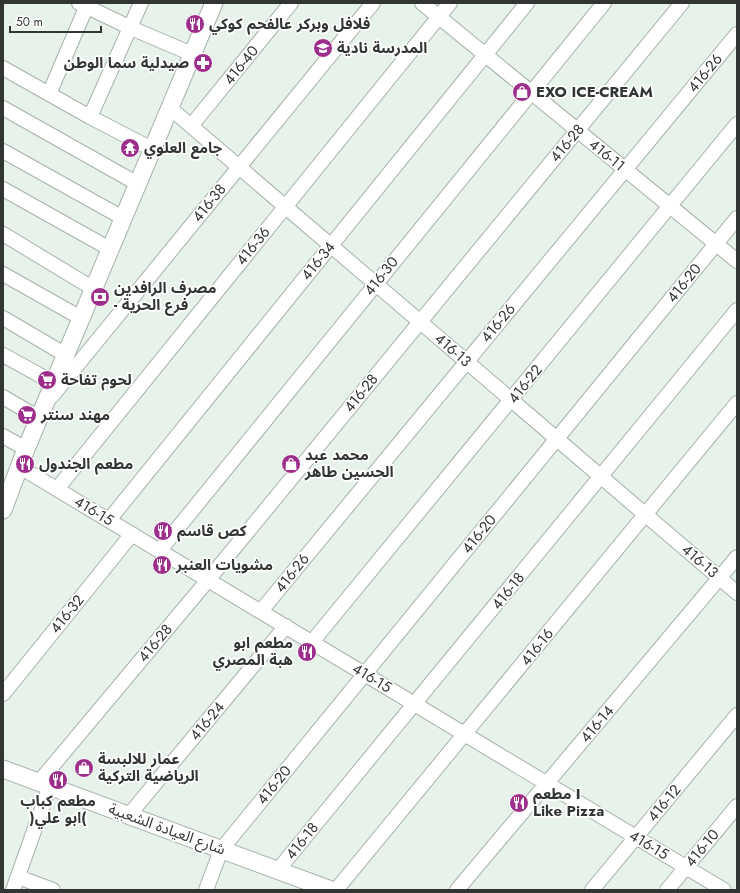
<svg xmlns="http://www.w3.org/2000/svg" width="740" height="893" font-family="Jost,'Noto Sans Arabic',sans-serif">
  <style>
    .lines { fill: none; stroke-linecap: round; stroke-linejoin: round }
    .minor-casing { stroke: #a7b1aa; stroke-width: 16 }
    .tertiary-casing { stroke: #a7b1aa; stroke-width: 19 }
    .minor { stroke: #fff; stroke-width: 14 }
    .tertiary { stroke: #fff; stroke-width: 17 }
    .labels { text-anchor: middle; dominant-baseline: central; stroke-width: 3.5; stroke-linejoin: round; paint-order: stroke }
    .poi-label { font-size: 15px; font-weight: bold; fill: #323633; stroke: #fff; text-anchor: start }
    .street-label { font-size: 15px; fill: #323633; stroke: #fff }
  </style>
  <rect width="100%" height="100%" fill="#e7f2ea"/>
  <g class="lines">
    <!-- minor casing -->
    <g class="minor-casing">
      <path id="minor" d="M 79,3 L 131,28 L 192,54
        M 422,3 L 737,261
        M 3,68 L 90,117 L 152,149
        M 49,94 L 88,3
        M 3,108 L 138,184
        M 170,108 L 737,593
        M 90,117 L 141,3
        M 191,126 L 291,3
        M 3,151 L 123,218
        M 3,189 L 110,249
        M 3,234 L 94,289
        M 3,274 L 81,318
        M 3,318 L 66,355
        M 3,355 L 54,383
        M 52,396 L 373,3
        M 3,397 L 39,418
        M 3,436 L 26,449
        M 20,467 L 724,890
        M 57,489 L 450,3
        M 109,520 L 527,3
        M 160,550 L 604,3
        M 261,611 L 737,34
        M 312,642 L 737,124
        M 3,694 L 132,534
        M 39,782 L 208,580 L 682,3
        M 129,815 L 286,626
        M 278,870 L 737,310
        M 18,877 L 53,890
        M 13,890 L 50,786
        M 206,890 L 221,850 L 737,218
        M 336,890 L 737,403
        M 457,890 L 737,557
        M 592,890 L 737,715
        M 667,890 L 737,806"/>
    </g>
    <!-- tertiary casing -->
    <g class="tertiary-casing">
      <path id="tertiary" d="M 3,510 L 26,449 L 214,3
        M 3,769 L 331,890"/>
    </g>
    <!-- minor -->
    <use href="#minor" class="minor"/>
    <!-- tertiary -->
    <use href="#tertiary" class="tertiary"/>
  </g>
  <!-- icons -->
  <defs>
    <g id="restaurant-disc" transform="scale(1)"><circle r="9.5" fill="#9e2e8b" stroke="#fff"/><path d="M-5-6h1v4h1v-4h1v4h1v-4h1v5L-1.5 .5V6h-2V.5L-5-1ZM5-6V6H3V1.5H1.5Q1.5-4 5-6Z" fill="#fff"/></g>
    <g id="school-disc" transform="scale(1)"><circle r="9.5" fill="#9e2e8b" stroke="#fff"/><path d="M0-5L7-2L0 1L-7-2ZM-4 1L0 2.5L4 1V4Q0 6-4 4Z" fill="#fff"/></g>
    <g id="pharmacy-disc" transform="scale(1)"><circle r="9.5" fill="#9e2e8b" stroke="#fff"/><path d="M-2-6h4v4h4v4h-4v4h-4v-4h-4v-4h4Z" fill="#fff"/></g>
    <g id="shop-disc" transform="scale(1)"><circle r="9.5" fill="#9e2e8b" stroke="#fff"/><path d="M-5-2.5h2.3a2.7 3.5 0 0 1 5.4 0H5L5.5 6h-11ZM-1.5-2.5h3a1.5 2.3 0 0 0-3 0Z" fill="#fff"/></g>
    <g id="temple-disc" transform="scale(1)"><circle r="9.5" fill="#9e2e8b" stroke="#fff"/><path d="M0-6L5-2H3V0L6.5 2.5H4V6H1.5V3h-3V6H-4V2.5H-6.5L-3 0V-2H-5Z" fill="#fff"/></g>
    <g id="bank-disc" transform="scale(1)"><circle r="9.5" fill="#9e2e8b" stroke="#fff"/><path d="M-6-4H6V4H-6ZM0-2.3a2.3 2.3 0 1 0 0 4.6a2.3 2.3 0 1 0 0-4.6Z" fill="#fff"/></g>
    <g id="supermarket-disc" transform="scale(1)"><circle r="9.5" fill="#9e2e8b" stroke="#fff"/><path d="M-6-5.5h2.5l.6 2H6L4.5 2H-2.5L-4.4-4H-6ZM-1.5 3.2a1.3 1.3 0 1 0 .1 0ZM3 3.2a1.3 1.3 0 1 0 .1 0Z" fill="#fff"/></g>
  </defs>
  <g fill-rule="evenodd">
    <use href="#restaurant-disc" x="195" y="24"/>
    <use href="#school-disc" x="323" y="48"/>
    <use href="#pharmacy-disc" x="203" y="63"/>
    <use href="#shop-disc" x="522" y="92"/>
    <use href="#temple-disc" x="130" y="148"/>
    <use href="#bank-disc" x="100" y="297"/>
    <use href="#supermarket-disc" x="47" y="380"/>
    <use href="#supermarket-disc" x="27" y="415"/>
    <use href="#restaurant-disc" x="25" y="464"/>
    <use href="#shop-disc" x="291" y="464"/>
    <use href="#restaurant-disc" x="163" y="531"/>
    <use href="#restaurant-disc" x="162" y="565"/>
    <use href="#restaurant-disc" x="307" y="652"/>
    <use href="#shop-disc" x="84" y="768"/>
    <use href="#restaurant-disc" x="58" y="780"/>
    <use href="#restaurant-disc" x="519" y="803"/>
  </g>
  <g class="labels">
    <!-- poi labels -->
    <g class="poi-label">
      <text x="209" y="24">فلافل وبركر عالفحم كوكي</text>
      <text x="337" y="48">المدرسة نادية</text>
      <text x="189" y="63" text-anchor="end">صيدلية سما الوطن</text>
      <text x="536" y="92">EXO ICE-CREAM</text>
      <text x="144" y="148">جامع العلوي</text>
      <text x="114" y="288">مصرف الرافدين<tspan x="114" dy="17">- فرع الحرية</tspan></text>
      <text x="61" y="380">لحوم تفاحة</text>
      <text x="41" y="415">مهند سنتر</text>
      <text x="305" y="455">محمد عبد<tspan x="305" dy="17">الحسين طاهر</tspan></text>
      <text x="39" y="464">مطعم الجندول</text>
      <text x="177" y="531">كص قاسم</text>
      <text x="176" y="565">مشويات العنبر</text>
      <text x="293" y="643" text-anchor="end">مطعم ابو<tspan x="293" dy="17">هبة المصري</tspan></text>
      <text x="98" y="759">عمار للالبسة<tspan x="98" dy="17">الرياضية التركية</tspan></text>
      <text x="533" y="794">مطعم I<tspan x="533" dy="17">Like Pizza</tspan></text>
      <text x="58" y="801" text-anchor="middle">مطعم كباب<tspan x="58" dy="17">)ابو علي(</tspan></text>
    </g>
    <!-- street labels -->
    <g class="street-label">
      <text transform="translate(241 65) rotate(-51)">416-40</text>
      <text transform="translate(705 73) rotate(-50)">416-26</text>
      <text transform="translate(567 143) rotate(-50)">416-28</text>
      <text transform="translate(607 155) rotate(39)">416-11</text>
      <text transform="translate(209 203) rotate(-51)">416-38</text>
      <text transform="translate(253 246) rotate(-51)">416-36</text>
      <text transform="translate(318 261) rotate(-51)">416-34</text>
      <text transform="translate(381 276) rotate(-51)">416-30</text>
      <text transform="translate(684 283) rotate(-51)">416-20</text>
      <text transform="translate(498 323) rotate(-50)">416-26</text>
      <text transform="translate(453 350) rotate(41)">416-13</text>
      <text transform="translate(525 384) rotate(-51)">416-22</text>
      <text transform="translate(361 393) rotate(-51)">416-28</text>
      <text transform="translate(94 511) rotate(31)">416-15</text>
      <text transform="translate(479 534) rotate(-51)">416-20</text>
      <text transform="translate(700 561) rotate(41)">416-13</text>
      <text transform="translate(292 573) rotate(-51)">416-26</text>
      <text transform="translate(508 591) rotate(-51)">416-18</text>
      <text transform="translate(67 614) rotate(-51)">416-32</text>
      <text transform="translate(155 643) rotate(-50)">416-28</text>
      <text transform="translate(537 647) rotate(-51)">416-16</text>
      <text transform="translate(372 678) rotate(31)">416-15</text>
      <text transform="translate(207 721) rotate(-50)">416-24</text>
      <text transform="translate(597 724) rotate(-50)">416-14</text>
      <text transform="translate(274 785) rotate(-51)">416-20</text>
      <text transform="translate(664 803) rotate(-50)">416-12</text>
      <text transform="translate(167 829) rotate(20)">شارع العيادة الشعبية</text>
      <text transform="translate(302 841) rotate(-51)">416-18</text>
      <text transform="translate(649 845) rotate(31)">416-15</text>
      <text transform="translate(702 848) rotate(-50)">416-10</text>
    </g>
  </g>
  <!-- border -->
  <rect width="740" height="893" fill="none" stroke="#323633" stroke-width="8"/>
  <!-- scale -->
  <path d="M10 26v6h91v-6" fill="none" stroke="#323633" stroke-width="2"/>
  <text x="16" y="26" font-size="12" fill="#323633" stroke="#ffffff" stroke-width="3" paint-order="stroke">50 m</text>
</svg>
